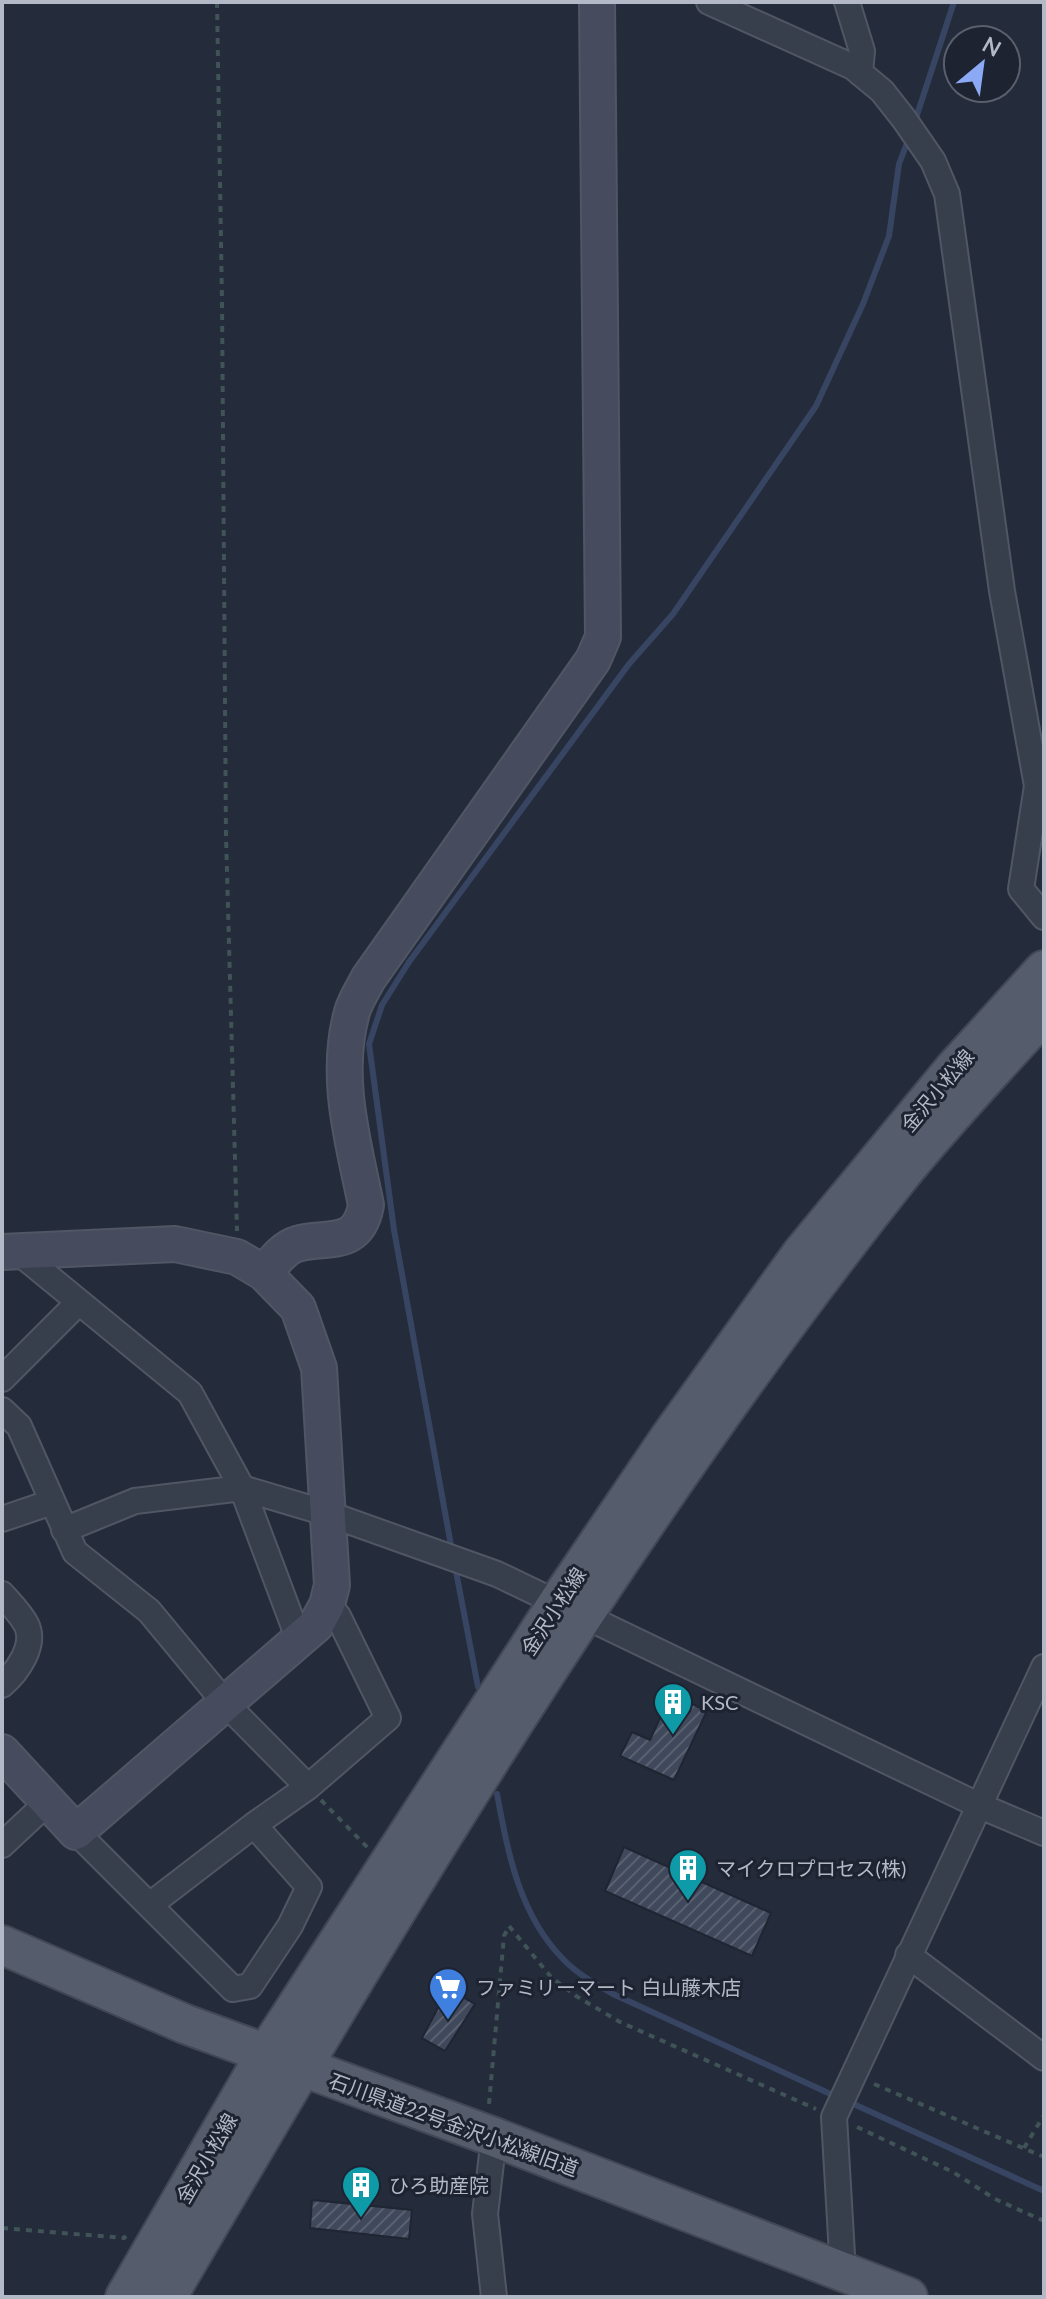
<svg xmlns="http://www.w3.org/2000/svg" width="1046" height="2299" font-family="Lato,'Noto Sans JP',sans-serif">
  <style>
    .lines { fill: none; stroke-linecap: round; stroke-linejoin: round }
    .stream { stroke: #384562; stroke-width: 6 }
    .building { fill: url(#building-hatch); stroke: #1f2532; stroke-width: 2 }
    .street-casing { stroke: #505663; stroke-width: 28 }
    .secondary-casing { stroke: #505663; stroke-width: 38 }
    .primary-casing { stroke: #414754; stroke-width: 42 }
    .path { stroke: #405356; stroke-width: 4; stroke-dasharray: 6 6; stroke-linecap: butt }
    .street { stroke: #373e4c; stroke-width: 24 }
    .secondary { stroke: #464c5e; stroke-width: 34 }
    .primary { stroke: #555d6c; stroke-width: 38 }
    .labels { text-anchor: middle; dominant-baseline: central; stroke-width: 6; stroke-linejoin: round; paint-order: stroke }
    .street-label { font-size: 20px; fill: #b3b9c7; stroke: #1d2330 }
    .poi-label { font-size: 20px; fill: #b3b9c7; stroke: #1d2330; text-anchor: start }
  </style>
  <defs>
    <pattern id="building-hatch" width="6" height="6" patternUnits="userSpaceOnUse" patternTransform="scale(2)"><rect width="6" height="6" fill="#40495b"/><path d="M-1 1l2-2M0 6l6-6M5 7l2-2" fill="none" stroke="#596171"/></pattern>
  </defs>
  <rect width="100%" height="100%" fill="#242b3b"/>
  <g class="lines">
    <!-- stream -->
    <path class="stream" d="M 914,124 L 954,2
      M 452,1551 L 394,1230 L 369,1044 L 382,1005 L 409,962 L 629,664 L 673,614 L 816,406 L 863,304 L 889,236 L 899,164 L 909,138
      M 455,1566 L 478,1687
      M 497,1794 C 508,1853 519,1914 563,1959 C 577,1974 596,1984 613,1994 L 837,2097
      M 847,2101 L 1044,2191"/>
  </g>
  <!-- building -->
  <path class="building" d="M 671,1694 L 707,1711 L 674,1780 L 620,1756 L 632,1732 L 650,1740 Z
    M 624,1847 L 771,1913 L 752,1956 L 605,1891 Z
    M 448,1989 L 475,2004 L 445,2051 L 422,2038 Z
    M 312,2200 L 412,2210 L 409,2239 L 310,2228 Z"/>
  <g class="lines">
    <!-- street casing -->
    <g class="street-casing">
      <path id="street" d="M 709,2 L 853,67 L 882,91 L 904,119 L 933,161 L 947,194 L 1002,591 L 1037,786 L 1021,889 L 1044,917
        M 847,2 L 862,51 L 860,73
        M 17,1251 L 190,1393 L 242,1488 L 299,1640
        M 2,1379 L 79,1302
        M 2,1410 L 19,1426 L 75,1552 L 149,1611 L 226,1704 L 308,1787
        M 2,1519 L 52,1502
        M 64,1530 L 135,1501 L 242,1488 L 326,1513 L 497,1574 L 978,1805 L 1044,1833
        M 2,1594 C 10,1603 20,1613 26,1624 C 37,1645 17,1672 2,1685
        M 254,1825 L 308,1787 L 388,1718 L 338,1616 L 327,1605
        M 76,1832 L 233,1989 L 250,1986 L 290,1926 L 309,1887 L 254,1825 L 151,1904
        M 2,1845 L 48,1802
        M 908,1955 L 1044,2058
        M 843,2272 L 834,2117 L 1044,1667
        M 494,2297 L 485,2214 L 494,2137"/>
    </g>
    <!-- secondary casing -->
    <g class="secondary-casing">
      <path id="secondary" d="M 2,1252 L 175,1244 L 237,1257 L 264,1273 L 298,1308 L 319,1368 L 332,1585 L 327,1605 L 316,1625 L 76,1832 L 2,1752
        M 264,1273 C 273,1263 283,1248 297,1244 C 326,1235 358,1250 366,1205 C 353,1141 334,1077 352,1012 C 355,1001 363,989 368,979 L 593,660 L 603,637 L 597,2"/>
    </g>
    <!-- primary casing -->
    <g class="primary-casing">
      <path id="primary" d="M 2,1945 L 185,2024 L 494,2137 L 908,2297
        M 125,2297 L 265,2055 L 557,1604 L 670,1437 L 802,1253 L 953,1070 L 1044,970
        M 167,2297 C 392,1912 621,1527 899,1177 C 945,1120 996,1067 1044,1013"/>
    </g>
    <!-- path -->
    <path class="path" d="M 217,2 L 222,301 L 226,835 L 237,1231
      M 321,1800 L 368,1848
      M 874,2084 L 1044,2157
      M 489,2104 L 504,1936 L 509,1926 L 551,1977 L 576,1996 L 620,2022 L 816,2109
      M 857,2127 L 953,2172 L 995,2199 L 1044,2221
      M 1024,2148 L 1044,2115
      M 2,2228 L 124,2238 L 126,2236"/>
    <!-- street -->
    <use href="#street" class="street"/>
    <!-- secondary -->
    <use href="#secondary" class="secondary"/>
    <!-- primary -->
    <use href="#primary" class="primary"/>
  </g>
  <!-- icons -->
  <defs>
    <g id="building-pin" transform="scale(2)"><path d="M0 17L-7.5 6A9.5 9.5 0 1 1 7.5 6Z" fill="#0f9aa8" stroke="#1d2330"/><path d="M-4-6H4V6H1V3H-1V6H-4ZM-2.5-4.3h1.7v1.8h-1.7ZM.8-4.3h1.7v1.8H.8ZM-2.5-1h1.7V.8h-1.7ZM.8-1h1.7V.8H.8Z" fill="#fff"/></g>
    <g id="supermarket-pin" transform="scale(2)"><path d="M0 17L-7.5 6A9.5 9.5 0 1 1 7.5 6Z" fill="#3f7fe0" stroke="#1d2330"/><path d="M-6-5.5h2.5l.6 2H6L4.5 2H-2.5L-4.4-4H-6ZM-1.5 3.2a1.3 1.3 0 1 0 .1 0ZM3 3.2a1.3 1.3 0 1 0 .1 0Z" fill="#fff"/></g>
  </defs>
  <g fill-rule="evenodd">
    <use href="#building-pin" x="673" y="1702"/>
    <use href="#building-pin" x="688" y="1868"/>
    <use href="#supermarket-pin" x="448" y="1987"/>
    <use href="#building-pin" x="361" y="2185"/>
  </g>
  <g class="labels">
    <!-- street labels -->
    <g class="street-label">
      <text transform="translate(937 1090) rotate(-50)">金沢小松線</text>
      <text transform="translate(553 1611) rotate(-57)">金沢小松線</text>
      <text transform="translate(454 2124) rotate(20)">石川県道22号金沢小松線旧道</text>
      <text transform="translate(206 2158) rotate(-60)">金沢小松線</text>
    </g>
    <!-- poi labels -->
    <g class="poi-label">
      <text x="701" y="1702">KSC</text>
      <text x="716" y="1868">マイクロプロセス(株)</text>
      <text x="476" y="1987">ファミリーマート 白山藤木店</text>
      <text x="389" y="2185">ひろ助産院</text>
    </g>
  </g>
  <!-- border -->
  <rect width="1046" height="2299" fill="none" stroke="#b3b9c7" stroke-width="8"/>
  <!-- north arrow -->
  <g transform="translate(982 64) rotate(29)"><circle r="38" fill="#1d2330" stroke="#595f6c" stroke-width="2"/>
  <path d="M0-6L14 30L0 20L-14 30Z" fill="#8ba9f4"/>
  <text y="-12" font-size="22" font-weight="bold" text-anchor="middle" fill="#b3b9c7">N</text>
  </g>
</svg>
